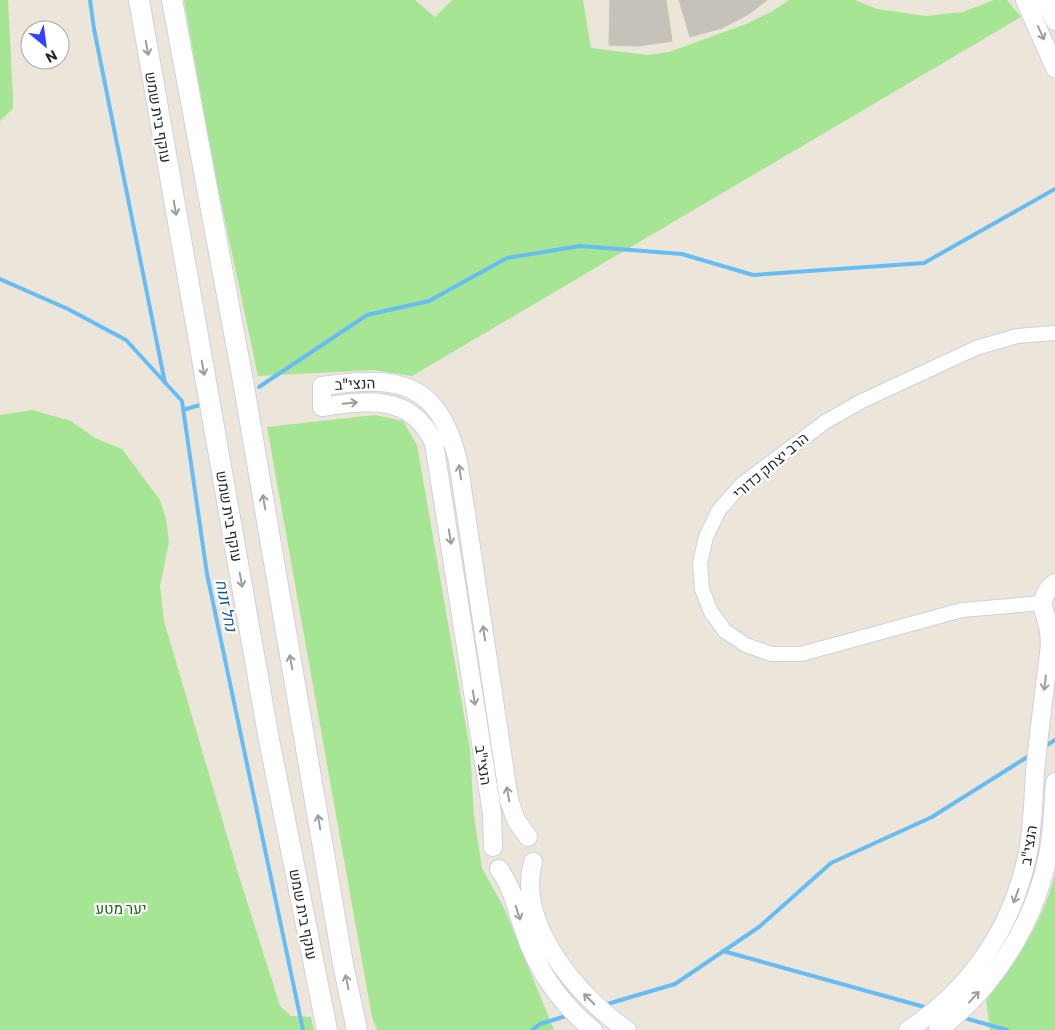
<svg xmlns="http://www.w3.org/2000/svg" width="1055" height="1030" font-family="Commissioner,Heebo,sans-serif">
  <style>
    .green { fill: #a5e593 }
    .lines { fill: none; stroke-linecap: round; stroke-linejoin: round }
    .stream { stroke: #67bdf3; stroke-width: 4 }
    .building { fill: #c6c2b9; stroke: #c7c2b3 }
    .minor-casing { stroke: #ced0e2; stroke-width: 16 }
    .tertiary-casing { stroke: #ced0e2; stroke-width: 20 }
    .secondary-casing { stroke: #ced0e2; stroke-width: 22 }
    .minor { stroke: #fff; stroke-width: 14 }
    .tertiary { stroke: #fff; stroke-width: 18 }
    .secondary { stroke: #fff; stroke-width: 20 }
    .oneway { stroke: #9e9e9e }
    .labels { text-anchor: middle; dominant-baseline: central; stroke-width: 4.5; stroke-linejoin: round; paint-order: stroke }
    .street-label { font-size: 15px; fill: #282828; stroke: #fff }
    .park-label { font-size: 15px; fill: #1e6717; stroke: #fff }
    .water-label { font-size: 16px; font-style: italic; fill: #08589c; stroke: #fff }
  </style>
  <rect width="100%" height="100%" fill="#ebe6d9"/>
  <!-- green -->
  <path class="green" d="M 0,0 L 8,0 L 13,97 L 13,108 L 0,121 Z
    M 184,0 L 415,0 L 435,17 L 452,0 L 583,0 L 591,48 L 648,55 L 669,52 L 746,24 L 771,12 L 789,0 L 855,0 L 877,9 L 926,16 L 963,12 L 994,0 L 1007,0 L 1021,17 L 412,376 L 374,370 L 258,376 L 213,164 Z
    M 32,410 L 71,421 L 95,438 L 122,449 L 160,500 L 166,519 L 169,542 L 160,586 L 164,621 L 238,873 L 280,1006 L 291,1016 L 311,1017 L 314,1030 L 0,1030 L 0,415 Z
    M 375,415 L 403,421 L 417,445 L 470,749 L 474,816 L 482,868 L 505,910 L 554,1030 L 377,1030 L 372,1017 L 267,427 Z
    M 1055,875 L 1055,1030 L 990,1030 L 986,1000 C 1017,959 1042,924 1055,875 Z"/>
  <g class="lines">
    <!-- stream -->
    <path class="stream" d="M 90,0 L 94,29 L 165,383
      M 0,279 L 68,309 L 126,340 L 182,401 L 207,574 L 303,1030
      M 259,387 L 367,315 L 429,301 L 507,258 L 580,246 L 682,254 L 753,275 L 924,263 L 1055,189
      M 183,410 L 200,405
      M 1044,747 L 1055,740
      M 723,951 L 928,1008
      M 604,1005 L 675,984 L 759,927 L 831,863 L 932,817 L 1032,754
      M 961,1017 L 1007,1030
      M 532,1030 L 540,1024 L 569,1015"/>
  </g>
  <!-- building -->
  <path class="building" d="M 610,0 L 666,0 L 672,41 L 639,46 L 609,45 Z
    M 679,0 L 767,0 L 749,14 L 722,28 L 690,37 Z"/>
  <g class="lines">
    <!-- minor casing -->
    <g class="minor-casing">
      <path id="minor" d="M 1043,603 L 962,610 L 801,654 L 771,654 L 746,645 L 725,631 L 711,612 L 702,589 L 700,563 L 706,537 L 719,510 L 741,485 L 825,422 L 862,401 L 976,348 L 1017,336 L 1055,333"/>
    </g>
    <!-- tertiary casing -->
    <g class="tertiary-casing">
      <path id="tertiary" d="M 1025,0 L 1055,68
        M 1044,0 L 1055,21
        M 1053,626 C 1039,613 1040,594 1055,583
        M 493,847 L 492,813 L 434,443 C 412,394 368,400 322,407 L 322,386 C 397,375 438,380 458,461 L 509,800 L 516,820 L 528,837
        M 533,862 C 516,924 579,998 627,1030
        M 499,869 C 513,888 517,911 525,933 C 538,972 561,1004 593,1030
        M 908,1030 C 970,990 1011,930 1027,857 C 1033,830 1033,801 1035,773 C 1039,730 1045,687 1050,645 L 1049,631 L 1046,618
        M 938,1030 C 993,989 1035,923 1048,855 C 1053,831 1053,806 1055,782"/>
    </g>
    <!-- secondary casing -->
    <g class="secondary-casing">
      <path id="secondary" d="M 139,0 L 269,740 L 327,1030
        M 172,0 L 243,381 L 343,964 L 357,1030"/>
    </g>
    <!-- minor -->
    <use href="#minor" class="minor"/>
    <!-- tertiary -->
    <use href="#tertiary" class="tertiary"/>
    <!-- secondary -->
    <use href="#secondary" class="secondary"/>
  </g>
  <!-- one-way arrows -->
  <defs><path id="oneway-shaft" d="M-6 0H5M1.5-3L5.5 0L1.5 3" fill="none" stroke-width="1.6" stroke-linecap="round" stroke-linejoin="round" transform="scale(1.25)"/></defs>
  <g class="oneway">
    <use href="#oneway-shaft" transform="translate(1041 33) rotate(66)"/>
    <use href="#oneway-shaft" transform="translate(147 48) rotate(80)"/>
    <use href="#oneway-shaft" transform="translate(175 208) rotate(80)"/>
    <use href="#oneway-shaft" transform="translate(203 368) rotate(80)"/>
    <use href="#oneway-shaft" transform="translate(350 403) rotate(-5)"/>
    <use href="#oneway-shaft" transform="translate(460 472) rotate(-98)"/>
    <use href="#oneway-shaft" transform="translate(264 502) rotate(-100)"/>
    <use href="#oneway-shaft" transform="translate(450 537) rotate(81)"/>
    <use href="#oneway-shaft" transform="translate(241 580) rotate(80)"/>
    <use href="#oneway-shaft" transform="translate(484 633) rotate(-98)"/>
    <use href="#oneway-shaft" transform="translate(291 662) rotate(-100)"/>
    <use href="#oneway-shaft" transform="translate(1045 683) rotate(97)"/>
    <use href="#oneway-shaft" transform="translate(474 698) rotate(81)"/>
    <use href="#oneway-shaft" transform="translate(508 794) rotate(-100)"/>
    <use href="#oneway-shaft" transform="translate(319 822) rotate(-100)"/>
    <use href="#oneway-shaft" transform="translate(1016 896) rotate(110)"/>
    <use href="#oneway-shaft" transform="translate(518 913) rotate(72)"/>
    <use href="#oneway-shaft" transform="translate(347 982) rotate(-102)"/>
    <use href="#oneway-shaft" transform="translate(974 997) rotate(-48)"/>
    <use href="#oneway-shaft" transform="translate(589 999) rotate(-135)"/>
  </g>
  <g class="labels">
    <!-- street labels -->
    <g class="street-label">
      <text transform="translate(159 117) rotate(80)">עוקף בית שמש</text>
      <text transform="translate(355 383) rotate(-3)">הנצי"ב</text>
      <text transform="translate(770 465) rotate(-40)">הרב יצחק כדורי</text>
      <text transform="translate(230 516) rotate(80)">עוקף בית שמש</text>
      <text transform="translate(484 765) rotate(81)">הנצי"ב</text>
      <text transform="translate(1028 845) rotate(-81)">הנצי"ב</text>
      <text transform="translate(304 914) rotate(79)">עוקף בית שמש</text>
    </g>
    <!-- park labels -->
    <g class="park-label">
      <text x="121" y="908">יער מטע</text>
    </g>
    <!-- water labels -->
    <g class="water-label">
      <text transform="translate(227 605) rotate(78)">נחל זנוח</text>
    </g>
  </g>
  <!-- north arrow -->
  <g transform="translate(45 45) rotate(151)"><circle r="24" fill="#ffffff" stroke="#a9a9a9"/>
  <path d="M0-4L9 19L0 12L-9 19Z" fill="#3240ff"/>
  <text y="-8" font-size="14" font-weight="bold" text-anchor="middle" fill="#282828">N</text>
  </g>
</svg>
